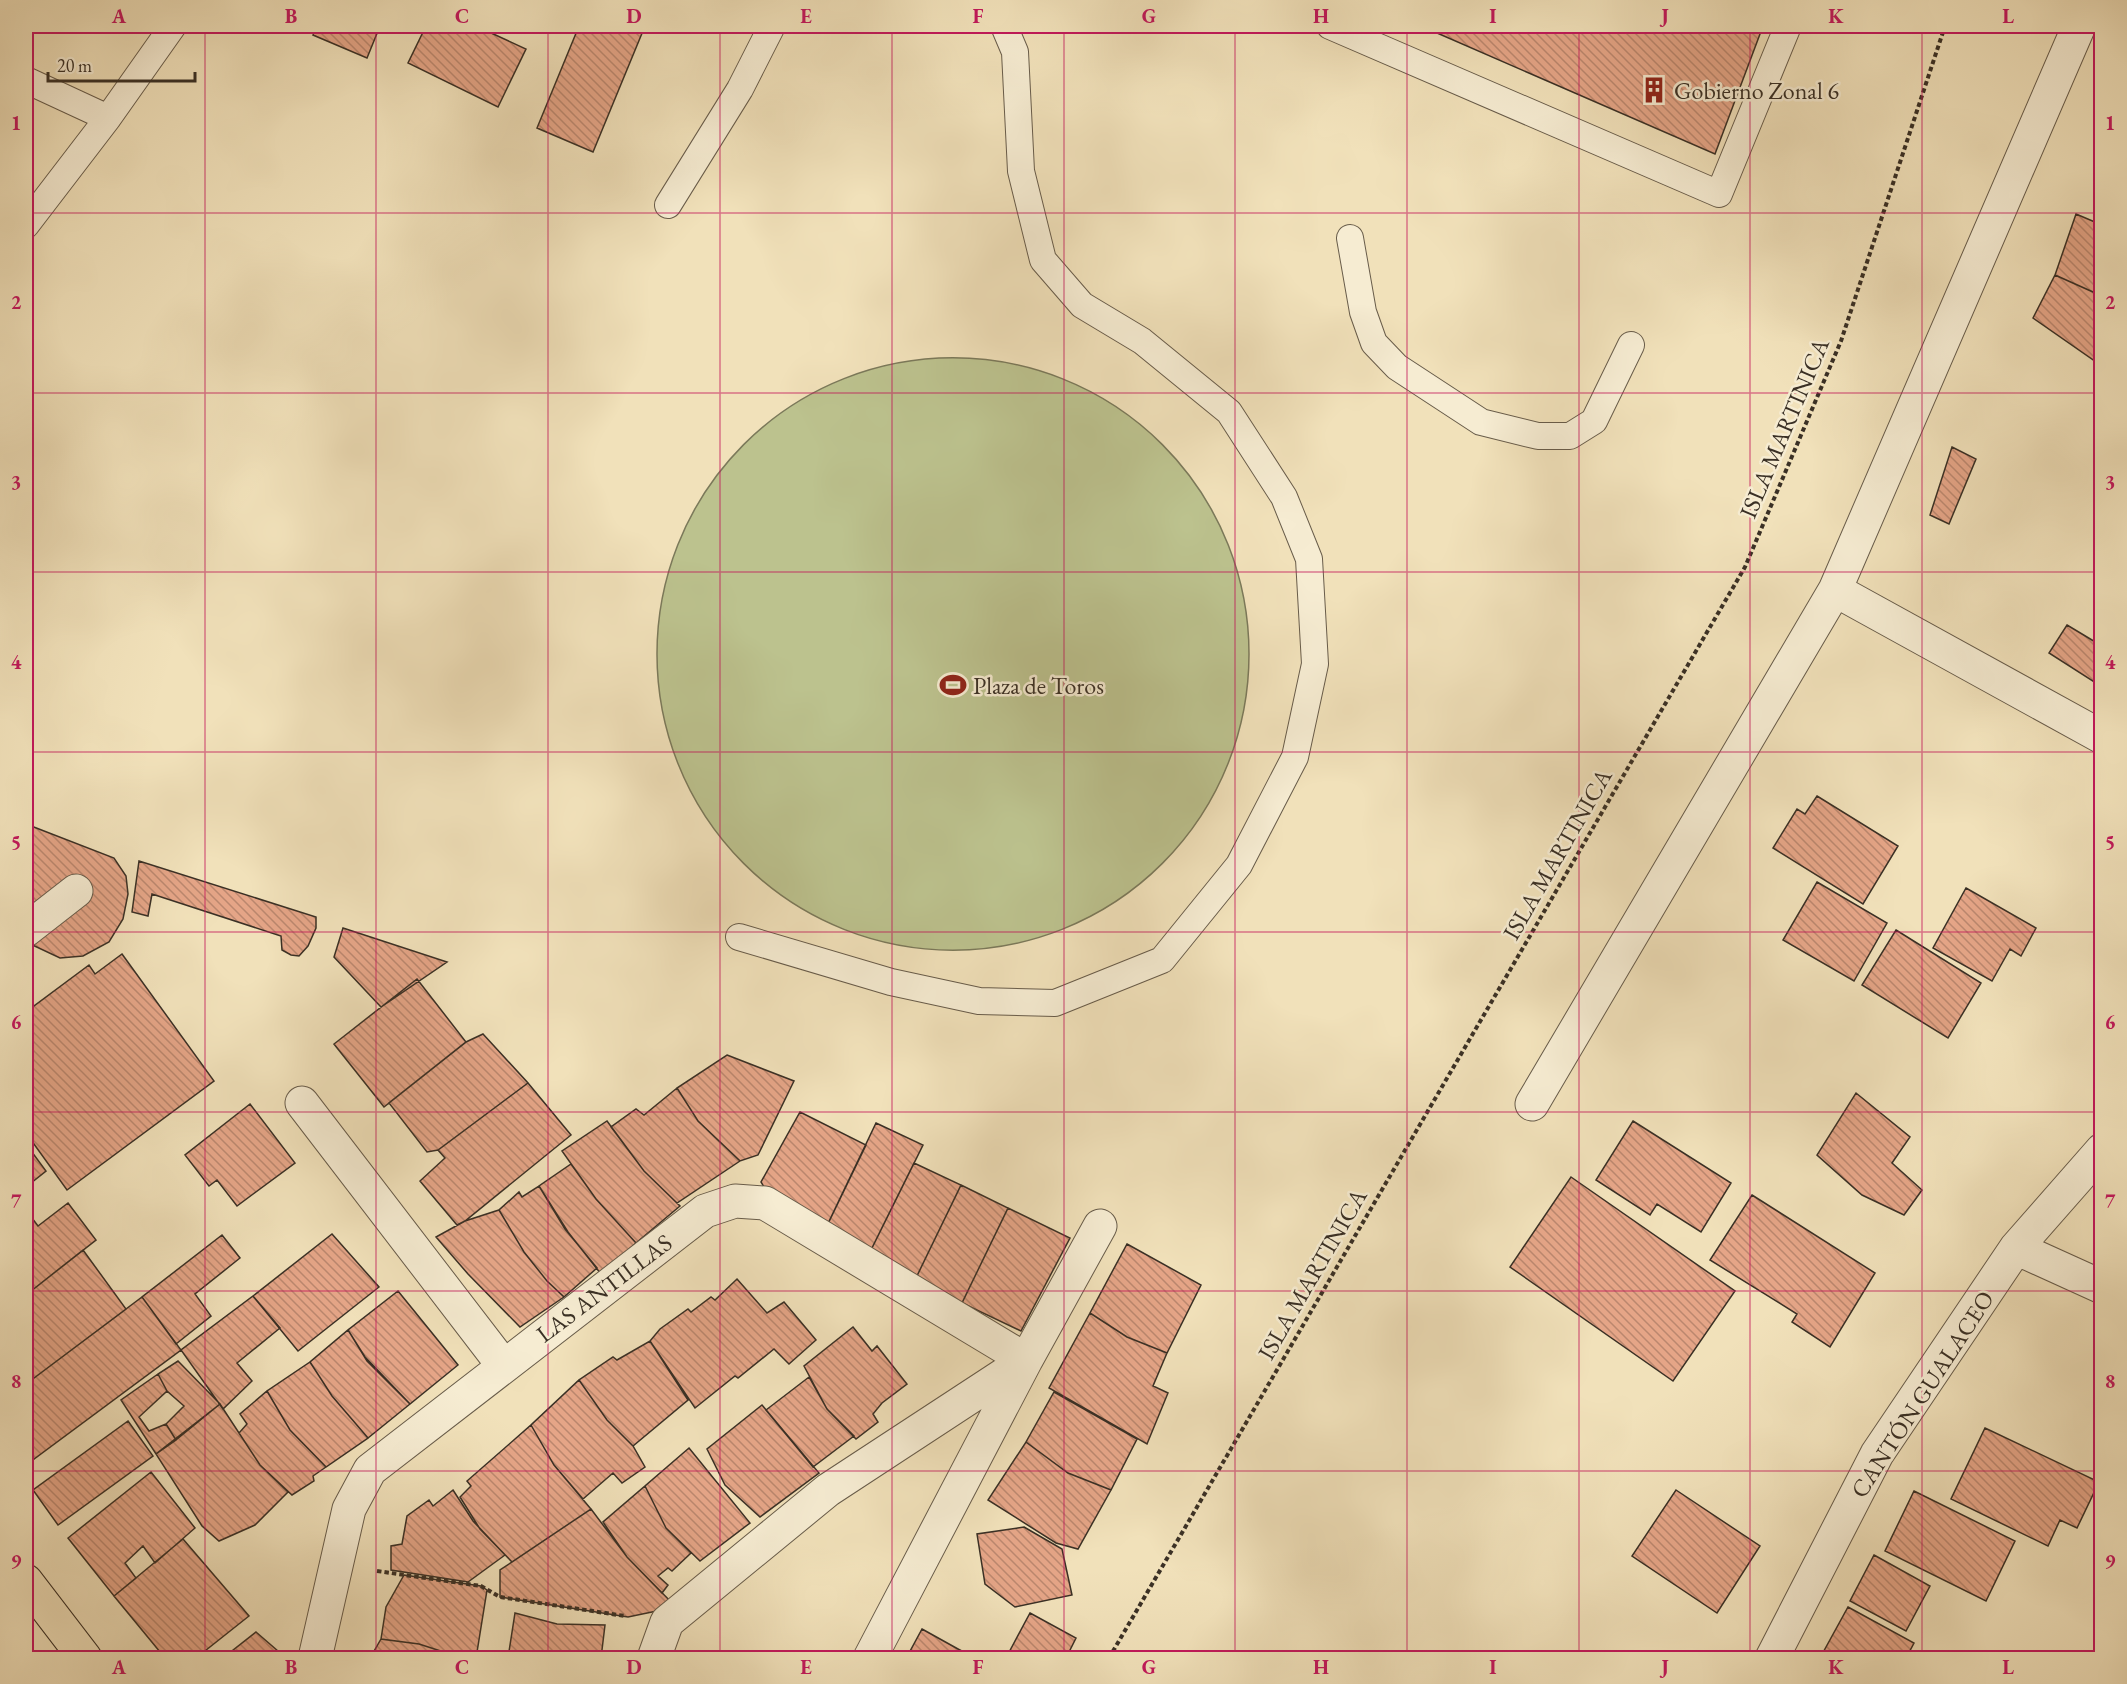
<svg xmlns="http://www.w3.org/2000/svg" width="2127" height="1684" font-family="'EB Garamond',serif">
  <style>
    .grass { fill: #bcc28e; stroke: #7b795a; stroke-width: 1.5 }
    .building { fill: url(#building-back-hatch); stroke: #3a3025; stroke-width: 1.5 }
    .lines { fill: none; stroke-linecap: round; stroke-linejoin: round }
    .service-casing { stroke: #685c4a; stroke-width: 28 }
    .minor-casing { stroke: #685c4a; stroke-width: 35 }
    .primary-casing { stroke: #3a3025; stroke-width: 35 }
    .path { stroke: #3a3025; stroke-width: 4; stroke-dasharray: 4.5 3; stroke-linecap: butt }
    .service { stroke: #f6ecd2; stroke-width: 26 }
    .minor { stroke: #f6ecd2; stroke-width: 33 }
    .primary { stroke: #f1e1ba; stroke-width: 33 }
    .grid { fill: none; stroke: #c2185b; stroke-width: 1.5; stroke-opacity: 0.55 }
    .labels { text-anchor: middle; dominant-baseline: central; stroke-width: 5; stroke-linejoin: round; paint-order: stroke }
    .poi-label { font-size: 24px; fill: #3a3025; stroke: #f6ecd2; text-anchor: start }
    .street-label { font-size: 24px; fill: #3a3025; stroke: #f6ecd2 }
    .neatline { fill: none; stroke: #c2185b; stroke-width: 2 }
    .grid-label { font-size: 20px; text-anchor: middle; font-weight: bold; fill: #c2185b }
  </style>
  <defs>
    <pattern id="building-back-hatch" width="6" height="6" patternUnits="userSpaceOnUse" patternTransform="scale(1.5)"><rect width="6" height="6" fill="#e5a587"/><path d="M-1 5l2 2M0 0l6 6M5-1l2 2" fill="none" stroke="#bb876e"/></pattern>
  </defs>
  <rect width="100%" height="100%" fill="#f1e1ba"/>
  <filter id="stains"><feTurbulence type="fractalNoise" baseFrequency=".00333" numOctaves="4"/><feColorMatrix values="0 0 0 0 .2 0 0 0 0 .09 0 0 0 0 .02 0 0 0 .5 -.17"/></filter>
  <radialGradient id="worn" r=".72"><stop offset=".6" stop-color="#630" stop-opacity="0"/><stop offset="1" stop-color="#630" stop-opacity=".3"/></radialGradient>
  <!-- grass -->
  <path class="grass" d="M657 654a296 296 0 1 1 592 0a296 296 0 1 1-592 0Z"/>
  <!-- building -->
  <path class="building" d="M 317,26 L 380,26 L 367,58 L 313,35 Z
    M 426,26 L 476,26 L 526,49 L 498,107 L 408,63 Z
    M 579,26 L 645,26 L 593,152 L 537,128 Z
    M 1421,26 L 1763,26 L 1715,154 Z
    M 2076,214 L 2102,225 L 2102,296 L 2055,275 Z
    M 2055,275 L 2102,296 L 2102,366 L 2033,318 Z
    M 1952,447 L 1976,459 L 1949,524 L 1930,515 Z
    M 2067,625 L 2102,646 L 2102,687 L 2049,653 Z
    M 1817,796 L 1898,846 L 1863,904 L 1773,848 L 1797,809 L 1805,814 Z
    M 26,824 L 114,858 L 126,876 L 128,894 L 123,919 L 109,942 L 83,956 L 60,958 L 26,942 Z
    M 139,861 L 316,917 L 316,928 L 308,946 L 299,956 L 291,955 L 282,950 L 281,936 L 152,894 L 148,916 L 132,912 Z
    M 1817,882 L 1887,923 L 1854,981 L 1783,940 Z
    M 1966,888 L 2036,928 L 2021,956 L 2010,949 L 1992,981 L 1933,948 Z
    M 343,928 L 447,962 L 381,1007 L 334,957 Z
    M 1896,930 L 1981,983 L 1948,1038 L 1862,985 Z
    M 122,954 L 214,1081 L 67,1190 L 26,1133 L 26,1108 L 32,1103 L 26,1095 L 26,1081 L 28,1079 L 26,1075 L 26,1012 L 89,965 L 95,974 Z
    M 417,979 L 466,1042 L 384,1107 L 334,1044 Z
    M 483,1034 L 528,1083 L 438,1150 L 427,1152 L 389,1103 L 466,1042 Z
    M 727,1055 L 794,1081 L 758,1155 L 740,1161 L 698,1121 L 677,1088 Z
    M 528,1083 L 571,1135 L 465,1221 L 457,1225 L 420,1181 L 445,1158 L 438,1150 Z
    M 677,1088 L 698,1121 L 740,1161 L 677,1203 L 644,1171 L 611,1127 L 636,1109 L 644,1115 Z
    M 1856,1093 L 1910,1137 L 1892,1163 L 1922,1190 L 1904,1215 L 1862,1195 L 1817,1155 Z
    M 250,1104 L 295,1163 L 237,1206 L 217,1180 L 209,1186 L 185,1155 Z
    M 800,1112 L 866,1145 L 824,1232 L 775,1205 L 761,1182 Z
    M 607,1121 L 644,1171 L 680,1206 L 636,1243 L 596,1199 L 562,1151 Z
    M 1633,1121 L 1731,1183 L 1701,1232 L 1657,1204 L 1650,1215 L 1596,1180 Z
    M 876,1123 L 923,1145 L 869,1254 L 824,1232 Z
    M 26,1144 L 46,1171 L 26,1187 Z
    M 914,1163 L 961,1185 L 915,1280 L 869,1254 Z
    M 571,1164 L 596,1199 L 636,1243 L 601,1274 L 568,1232 L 539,1186 Z
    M 1571,1177 L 1735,1291 L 1673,1381 L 1510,1267 Z
    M 961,1185 L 1008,1208 L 962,1303 L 915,1280 Z
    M 539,1186 L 565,1229 L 597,1268 L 564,1297 L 547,1281 L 524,1252 L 499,1210 L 519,1192 L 522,1197 Z
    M 1752,1195 L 1875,1273 L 1830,1347 L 1792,1322 L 1797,1314 L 1710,1260 Z
    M 68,1203 L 96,1240 L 26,1295 L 26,1210 L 38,1226 Z
    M 1008,1208 L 1070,1238 L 1021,1331 L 962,1303 Z
    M 499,1210 L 524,1252 L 547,1281 L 564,1297 L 520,1327 L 468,1274 L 436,1237 L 465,1221 Z
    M 332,1234 L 379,1287 L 298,1351 L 253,1296 Z
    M 222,1235 L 240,1258 L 195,1294 L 211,1316 L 176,1344 L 142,1297 Z
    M 1127,1244 L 1201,1285 L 1167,1353 L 1127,1337 L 1090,1313 Z
    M 83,1250 L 126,1309 L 26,1384 L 26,1295 Z
    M 737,1279 L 767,1313 L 784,1302 L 816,1340 L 789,1364 L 774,1349 L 738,1378 L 735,1376 L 695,1408 L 650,1341 L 660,1329 L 688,1309 L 691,1312 L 711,1297 L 715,1300 Z
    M 398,1291 L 458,1365 L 410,1404 L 367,1361 L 348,1330 Z
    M 253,1296 L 280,1328 L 237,1363 L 252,1381 L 223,1409 L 181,1350 Z
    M 142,1297 L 181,1350 L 26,1465 L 26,1384 Z
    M 1090,1313 L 1127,1337 L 1167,1353 L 1153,1386 L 1168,1393 L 1147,1444 L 1049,1388 Z
    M 853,1327 L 872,1351 L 877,1346 L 907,1384 L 882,1403 L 873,1414 L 878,1422 L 856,1439 L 827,1409 L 804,1366 Z
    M 348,1330 L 365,1357 L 410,1404 L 368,1438 L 332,1396 L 310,1362 Z
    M 650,1341 L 688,1400 L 633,1446 L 607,1420 L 579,1380 L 613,1357 L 617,1360 Z
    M 178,1361 L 220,1404 L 176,1440 L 166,1424 L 184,1406 L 167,1391 L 158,1374 Z
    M 310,1362 L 332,1396 L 368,1438 L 326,1467 L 290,1430 L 267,1391 Z
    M 158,1374 L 167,1391 L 139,1417 L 149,1431 L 166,1424 L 176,1440 L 156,1454 L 121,1400 Z
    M 809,1377 L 827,1409 L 854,1436 L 813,1467 L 766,1410 Z
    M 579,1380 L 607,1420 L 633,1446 L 645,1467 L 622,1483 L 613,1473 L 583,1499 L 554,1465 L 531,1425 Z
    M 267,1391 L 290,1430 L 326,1467 L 313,1476 L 314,1481 L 292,1495 L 260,1465 L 239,1433 L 247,1424 L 240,1414 Z
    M 1054,1392 L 1137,1439 L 1111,1490 L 1068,1473 L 1026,1442 Z
    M 220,1404 L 260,1465 L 288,1492 L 255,1525 L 219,1541 L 202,1526 L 156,1454 Z
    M 762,1405 L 819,1473 L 760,1517 L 725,1485 L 707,1449 Z
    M 128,1421 L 153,1456 L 58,1525 L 33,1490 Z
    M 531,1425 L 554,1465 L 591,1509 L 512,1562 L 480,1529 L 460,1497 L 471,1486 L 467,1481 Z
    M 1985,1428 L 2099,1482 L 2077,1528 L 2060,1520 L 2048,1546 L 1951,1499 Z
    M 1026,1442 L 1068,1473 L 1111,1490 L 1078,1549 L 1056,1543 L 988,1500 Z
    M 689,1448 L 750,1523 L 700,1561 L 666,1528 L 645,1486 Z
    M 151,1472 L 195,1528 L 155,1563 L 143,1546 L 125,1563 L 136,1578 L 114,1596 L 68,1538 Z
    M 645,1486 L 666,1528 L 691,1553 L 672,1571 L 668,1568 L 658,1576 L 668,1585 L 662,1593 L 627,1557 L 603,1522 Z
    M 453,1490 L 473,1521 L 505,1555 L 468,1582 L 391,1570 L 391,1546 L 402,1544 L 407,1516 L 429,1500 L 433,1506 Z
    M 1676,1490 L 1760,1546 L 1717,1613 L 1632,1556 Z
    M 1914,1491 L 2015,1541 L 1986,1601 L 1885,1551 Z
    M 591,1509 L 627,1557 L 676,1607 L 628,1617 L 500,1597 L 500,1570 Z
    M 1024,1527 L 1062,1549 L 1072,1595 L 1015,1607 L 985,1584 L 977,1534 Z
    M 183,1539 L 249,1616 L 196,1658 L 165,1658 L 114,1596 Z
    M 1874,1555 L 1930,1586 L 1906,1631 L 1850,1601 Z
    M 404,1575 L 481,1586 L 487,1590 L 477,1652 L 450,1654 L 419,1644 L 381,1639 L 386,1607 Z
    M 1848,1607 L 1914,1643 L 1906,1658 L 1820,1658 Z
    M 515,1613 L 557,1624 L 605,1625 L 601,1658 L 508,1658 Z
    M 1030,1613 L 1076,1638 L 1066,1658 L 1012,1658 L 1007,1656 Z
    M 922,1629 L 958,1649 L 975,1658 L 914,1658 L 908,1655 Z
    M 256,1632 L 286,1658 L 223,1658 Z
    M 381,1639 L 419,1644 L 450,1654 L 477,1652 L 476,1658 L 373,1658 L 373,1653 Z"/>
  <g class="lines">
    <!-- service casing -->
    <g class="service-casing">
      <path id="service" d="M 1330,26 L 1719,194 L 1788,26
        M 26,80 L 108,118
        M 668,205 L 740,89 L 772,26
        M 26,225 L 108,118 L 173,26
        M 1350,238 L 1363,312 L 1374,343 L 1397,367 L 1481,422 L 1538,436 L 1570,436 L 1594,421 L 1631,345
        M 739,937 L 891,982 L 979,1001 L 1055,1003 L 1162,960 L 1239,865 L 1295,757 L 1315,664 L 1309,559 L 1284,497 L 1229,412 L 1142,341 L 1082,305 L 1043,260 L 1021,171 L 1015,52 L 1004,26"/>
    </g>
    <!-- minor casing -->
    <g class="minor-casing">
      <path id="minor" d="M 1835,590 L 2102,737
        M 26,930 L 76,891
        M 302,1103 L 503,1365
        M 1532,1104 L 1835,590 L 2079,26
        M 2016,1248 L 2102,1287
        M 315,1658 L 349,1509 L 370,1470 L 705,1211 L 735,1201 L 765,1203 L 1026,1360
        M 654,1658 L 667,1622 L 828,1490 L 1025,1361
        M 870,1658 L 1026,1360 L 1100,1226
        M 1772,1658 L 1877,1454 L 2016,1248 L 2102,1150"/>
    </g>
    <!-- primary casing -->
    <g class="primary-casing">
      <path id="primary" d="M 26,1581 L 85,1658"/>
    </g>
    <!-- path -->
    <path class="path" d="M 377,1571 L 481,1586 L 500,1597 L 625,1616
      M 1109,1658 L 1745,567 L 1841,341 L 1945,26"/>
    <!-- service -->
    <use href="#service" class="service"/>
    <!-- minor -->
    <use href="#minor" class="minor"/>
    <!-- primary -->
    <use href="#primary" class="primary"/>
  </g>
  <!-- grid -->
  <path class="grid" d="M 205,26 L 205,1658M 376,26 L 376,1658M 548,26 L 548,1658M 720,26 L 720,1658M 892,26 L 892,1658M 1064,26 L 1064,1658M 1235,26 L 1235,1658M 1407,26 L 1407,1658M 1579,26 L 1579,1658M 1750,26 L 1750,1658M 1922,26 L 1922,1658M 26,213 L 2102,213M 26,393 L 2102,393M 26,572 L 2102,572M 26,752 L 2102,752M 26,932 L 2102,932M 26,1112 L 2102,1112M 26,1291 L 2102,1291M 26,1471 L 2102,1471"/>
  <!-- icons -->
  <defs>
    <g id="building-bare" transform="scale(2.07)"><path d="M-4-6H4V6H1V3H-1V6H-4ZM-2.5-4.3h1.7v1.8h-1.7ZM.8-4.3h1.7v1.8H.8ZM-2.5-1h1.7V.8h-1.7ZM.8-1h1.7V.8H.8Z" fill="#8f2418" stroke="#f6ecd2" stroke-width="2.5" paint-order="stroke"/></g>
    <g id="stadium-bare" transform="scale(2.07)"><path d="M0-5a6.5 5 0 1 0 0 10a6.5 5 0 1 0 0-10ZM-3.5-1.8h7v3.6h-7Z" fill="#8f2418" stroke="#f6ecd2" stroke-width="2.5" paint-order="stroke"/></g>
  </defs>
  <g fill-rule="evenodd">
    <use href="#building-bare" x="1654" y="90"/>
    <use href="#stadium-bare" x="953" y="685"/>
  </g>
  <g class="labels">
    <!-- poi labels -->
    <g class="poi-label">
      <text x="1674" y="90">Gobierno Zonal 6</text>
      <text x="973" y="685">Plaza de Toros</text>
    </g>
    <!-- street labels -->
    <g class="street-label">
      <text transform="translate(1784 428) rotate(-67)">ISLA MARTINICA</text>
      <text transform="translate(1557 854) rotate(-60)">ISLA MARTINICA</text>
      <text transform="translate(1312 1274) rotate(-60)">ISLA MARTINICA</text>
      <text transform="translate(604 1288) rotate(-37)">LAS ANTILLAS</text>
      <text transform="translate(1922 1394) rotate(-57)">CANTÓN GUALACEO</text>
    </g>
  </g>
  <!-- margin -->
  <rect width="2127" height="1684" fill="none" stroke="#f1e1ba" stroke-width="66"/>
  <!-- scale -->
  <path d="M48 72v9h147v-9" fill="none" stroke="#3a3025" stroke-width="3"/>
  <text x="57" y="72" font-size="18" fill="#3a3025" stroke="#f6ecd2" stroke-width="4.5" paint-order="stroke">20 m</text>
  <rect x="33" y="33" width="2061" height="1618" class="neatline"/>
  <g class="grid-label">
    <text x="119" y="23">A</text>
    <text x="291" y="23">B</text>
    <text x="462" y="23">C</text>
    <text x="634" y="23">D</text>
    <text x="806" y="23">E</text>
    <text x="978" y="23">F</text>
    <text x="1149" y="23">G</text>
    <text x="1321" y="23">H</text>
    <text x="1493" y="23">I</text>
    <text x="1665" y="23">J</text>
    <text x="1836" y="23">K</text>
    <text x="2008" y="23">L</text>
    <text x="16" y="130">1</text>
    <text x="2110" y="130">1</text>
    <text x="16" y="309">2</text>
    <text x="2110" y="309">2</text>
    <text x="16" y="489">3</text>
    <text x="2110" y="489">3</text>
    <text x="16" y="669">4</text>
    <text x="2110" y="669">4</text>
    <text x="16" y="849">5</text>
    <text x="2110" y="849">5</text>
    <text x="16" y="1029">6</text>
    <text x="2110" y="1029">6</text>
    <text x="16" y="1208">7</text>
    <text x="2110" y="1208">7</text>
    <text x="16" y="1388">8</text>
    <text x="2110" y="1388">8</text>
    <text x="16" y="1568">9</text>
    <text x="2110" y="1568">9</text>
    <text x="119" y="1674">A</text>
    <text x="291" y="1674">B</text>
    <text x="462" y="1674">C</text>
    <text x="634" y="1674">D</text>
    <text x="806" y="1674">E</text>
    <text x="978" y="1674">F</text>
    <text x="1149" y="1674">G</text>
    <text x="1321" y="1674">H</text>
    <text x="1493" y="1674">I</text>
    <text x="1665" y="1674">J</text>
    <text x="1836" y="1674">K</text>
    <text x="2008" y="1674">L</text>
  </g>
  <rect width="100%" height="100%" filter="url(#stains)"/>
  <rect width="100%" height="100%" fill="url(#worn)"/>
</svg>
